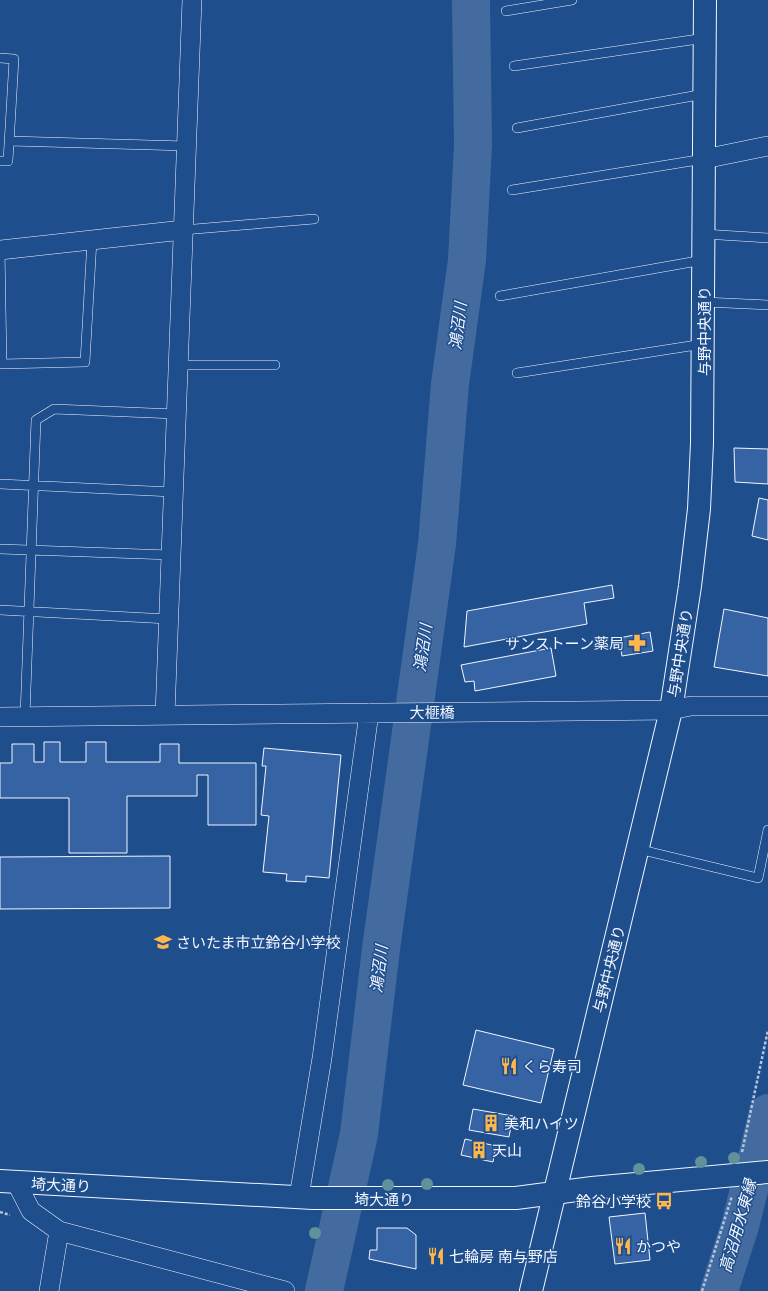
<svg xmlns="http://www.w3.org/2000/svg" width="768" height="1291" font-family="'Space Grotesk','Noto Sans JP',sans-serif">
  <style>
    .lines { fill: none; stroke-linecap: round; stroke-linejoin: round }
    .river { stroke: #446ba0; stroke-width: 38 }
    .building { fill: #3563a3; stroke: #f2f6ff }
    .service-casing { stroke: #f2f6ff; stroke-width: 10 }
    .minor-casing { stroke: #f2f6ff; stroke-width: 20 }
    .tertiary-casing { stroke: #f2f6ff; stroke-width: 24 }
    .trunk-casing { stroke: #f2f6ff; stroke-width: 24 }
    .path { stroke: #b3c4dc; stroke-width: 2.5; stroke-dasharray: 3 2; stroke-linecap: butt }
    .service { stroke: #1f4e8c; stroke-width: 9 }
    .minor { stroke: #1f4e8c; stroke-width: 19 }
    .tertiary { stroke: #1f4e8c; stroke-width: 22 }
    .trunk { stroke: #1f4e8c; stroke-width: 22 }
    .tree { fill: #61919a }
    .labels { text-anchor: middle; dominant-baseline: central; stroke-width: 3; stroke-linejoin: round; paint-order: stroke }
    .street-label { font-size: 15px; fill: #f2f6ff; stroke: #1f4e8c }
    .poi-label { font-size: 15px; fill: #f2f6ff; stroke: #1f4e8c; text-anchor: start }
    .water-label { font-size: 16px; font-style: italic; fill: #f2f6ff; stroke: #1f4e8c }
  </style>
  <rect width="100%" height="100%" fill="#1f4e8c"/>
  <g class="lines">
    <!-- river -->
    <path class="river" d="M 324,1291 L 359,1134 L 381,949 L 437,544 L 450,384 L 467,260 L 473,145 L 471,0
      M 719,1291 L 740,1226 L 768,1113"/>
  </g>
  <!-- building -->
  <path class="building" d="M 734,448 L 768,449 L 768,484 L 735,482 Z
    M 759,498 L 768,500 L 768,540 L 752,536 Z
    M 612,585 L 614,598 L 584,603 L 587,624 L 464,647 L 467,611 Z
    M 724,609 L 768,618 L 768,676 L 714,667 Z
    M 650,632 L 653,651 L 622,656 L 619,638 Z
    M 551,648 L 556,676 L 475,691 L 474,681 L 465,682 L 461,665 Z
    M 44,742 L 60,742 L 60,762 L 86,762 L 86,742 L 106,742 L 106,762 L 160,762 L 160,744 L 179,744 L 179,763 L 256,763 L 256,825 L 208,825 L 208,775 L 197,775 L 197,796 L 127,796 L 127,853 L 69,853 L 69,798 L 0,798 L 0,763 L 12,763 L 12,744 L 34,744 L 34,762 L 44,762 Z
    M 264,748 L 341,755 L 329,878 L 306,876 L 306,882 L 286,881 L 287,874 L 263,872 L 269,816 L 261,815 L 266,766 L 262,766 Z
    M 170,856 L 170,908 L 0,909 L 0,857 Z
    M 476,1030 L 554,1049 L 541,1103 L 463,1085 Z
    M 473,1109 L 513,1116 L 509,1137 L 469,1130 Z
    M 465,1139 L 496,1146 L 493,1162 L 461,1155 Z
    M 645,1213 L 650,1260 L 615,1264 L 609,1217 Z
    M 377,1228 L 407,1228 L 416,1235 L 416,1269 L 369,1259 L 370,1250 L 377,1250 Z"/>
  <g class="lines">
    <!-- service casing -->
    <g class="service-casing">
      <path id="service" d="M 506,11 L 572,0
        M 0,58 L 14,59 L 8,161 L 0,161
        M 514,66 L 705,38
        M 517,128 L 704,94
        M 10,141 L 186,146
        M 512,190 L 704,159
        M 183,230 L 314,219
        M 704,234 L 768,238
        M 0,249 L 2,364 L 85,362 L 92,240
        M 500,296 L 703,260
        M 704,302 L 768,305
        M 178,365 L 275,365
        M 517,373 L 703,344
        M 0,484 L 173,492
        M 0,549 L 171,555
        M 0,610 L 168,619
        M 25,716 L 36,420 L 54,409 L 176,414
        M 638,849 L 758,878 L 768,830"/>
    </g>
    <!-- minor casing -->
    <g class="minor-casing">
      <path id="minor" d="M 704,159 L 768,146
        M 0,250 L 183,230
        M 165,715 L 192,0
        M 0,717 L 671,710 L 691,706 L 768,706
        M 16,1182 L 31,1211 L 59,1231 L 285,1291
        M 299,1197 L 322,1058 L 369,713
        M 49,1291 L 59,1231"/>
    </g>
    <!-- tertiary casing -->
    <g class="tertiary-casing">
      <path id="tertiary" d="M 531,1291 L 671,710 L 690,586 L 699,509 L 702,443 L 705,0"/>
    </g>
    <!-- trunk casing -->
    <g class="trunk-casing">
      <path id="trunk" d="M 0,1181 L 313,1198 L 516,1198 L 592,1188 L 768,1172"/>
    </g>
    <!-- path -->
    <path class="path" d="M 742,1152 L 768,1030
      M 0,1212 L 10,1215
      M 702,1291 L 732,1196"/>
    <!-- service -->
    <use href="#service" class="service"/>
    <!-- minor -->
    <use href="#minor" class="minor"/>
    <!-- tertiary -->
    <use href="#tertiary" class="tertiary"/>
    <!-- trunk -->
    <use href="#trunk" class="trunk"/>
  </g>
  <!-- trees -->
  <g class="tree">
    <circle cx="734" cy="1158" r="6"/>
    <circle cx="701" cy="1162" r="6"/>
    <circle cx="639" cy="1169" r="6"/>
    <circle cx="427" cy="1184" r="6"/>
    <circle cx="388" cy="1185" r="6"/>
    <circle cx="315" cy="1233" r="6"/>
  </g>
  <!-- icons -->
  <defs>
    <g id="pharmacy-bare" transform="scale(1.38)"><path d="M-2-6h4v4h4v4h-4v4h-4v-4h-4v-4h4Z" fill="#ffb74d" stroke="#1f4e8c" stroke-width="2.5" paint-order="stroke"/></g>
    <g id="school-bare" transform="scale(1.38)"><path d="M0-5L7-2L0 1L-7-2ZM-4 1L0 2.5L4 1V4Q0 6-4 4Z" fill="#ffb74d" stroke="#1f4e8c" stroke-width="2.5" paint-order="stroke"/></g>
    <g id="restaurant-bare" transform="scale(1.38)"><path d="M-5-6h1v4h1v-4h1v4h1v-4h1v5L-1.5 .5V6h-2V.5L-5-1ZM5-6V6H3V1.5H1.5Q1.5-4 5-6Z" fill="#ffb74d" stroke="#1f4e8c" stroke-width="2.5" paint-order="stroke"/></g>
    <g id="building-bare" transform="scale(1.38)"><path d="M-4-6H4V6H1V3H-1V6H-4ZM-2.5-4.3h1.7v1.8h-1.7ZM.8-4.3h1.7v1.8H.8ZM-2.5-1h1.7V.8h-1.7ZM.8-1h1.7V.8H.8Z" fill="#ffb74d" stroke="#1f4e8c" stroke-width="2.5" paint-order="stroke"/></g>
    <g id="bus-bare" transform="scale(1.38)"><path d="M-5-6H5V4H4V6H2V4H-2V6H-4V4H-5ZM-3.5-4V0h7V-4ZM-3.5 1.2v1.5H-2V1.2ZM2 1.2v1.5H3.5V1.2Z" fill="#ffb74d" stroke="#1f4e8c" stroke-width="2.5" paint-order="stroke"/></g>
  </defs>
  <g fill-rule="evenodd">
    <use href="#pharmacy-bare" x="637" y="643"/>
    <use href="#school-bare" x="163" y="942"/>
    <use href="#restaurant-bare" x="509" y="1066"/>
    <use href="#building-bare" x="491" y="1123"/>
    <use href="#building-bare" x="479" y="1150"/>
    <use href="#bus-bare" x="664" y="1201"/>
    <use href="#restaurant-bare" x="623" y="1246"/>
    <use href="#restaurant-bare" x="436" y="1256"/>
  </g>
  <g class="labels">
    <!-- street labels -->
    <g class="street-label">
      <text transform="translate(704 331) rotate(-90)">与野中央通り</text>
      <text transform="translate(680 653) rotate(-81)">与野中央通り</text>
      <text x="432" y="712">大榧橋</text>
      <text transform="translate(609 969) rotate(-76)">与野中央通り</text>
      <text transform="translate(61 1185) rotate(3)">埼大通り</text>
      <text x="384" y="1199">埼大通り</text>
    </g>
    <!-- poi labels -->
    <g class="poi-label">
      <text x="624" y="643" text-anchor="end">サンストーン薬局</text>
      <text x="176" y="942">さいたま市立鈴谷小学校</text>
      <text x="522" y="1066">くら寿司</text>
      <text x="504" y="1123">美和ハイツ</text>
      <text x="492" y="1150">天山</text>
      <text x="651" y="1201" text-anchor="end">鈴谷小学校</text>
      <text x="636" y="1246">かつや</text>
      <text x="449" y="1256">七輪房 南与野店</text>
    </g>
    <!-- water labels -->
    <g class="water-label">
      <text transform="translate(458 326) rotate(-83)">鴻沼川</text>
      <text transform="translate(423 648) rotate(-82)">鴻沼川</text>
      <text transform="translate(379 969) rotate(-83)">鴻沼川</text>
      <text transform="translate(738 1226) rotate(-74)">高沼用水東縁</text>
    </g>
  </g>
</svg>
